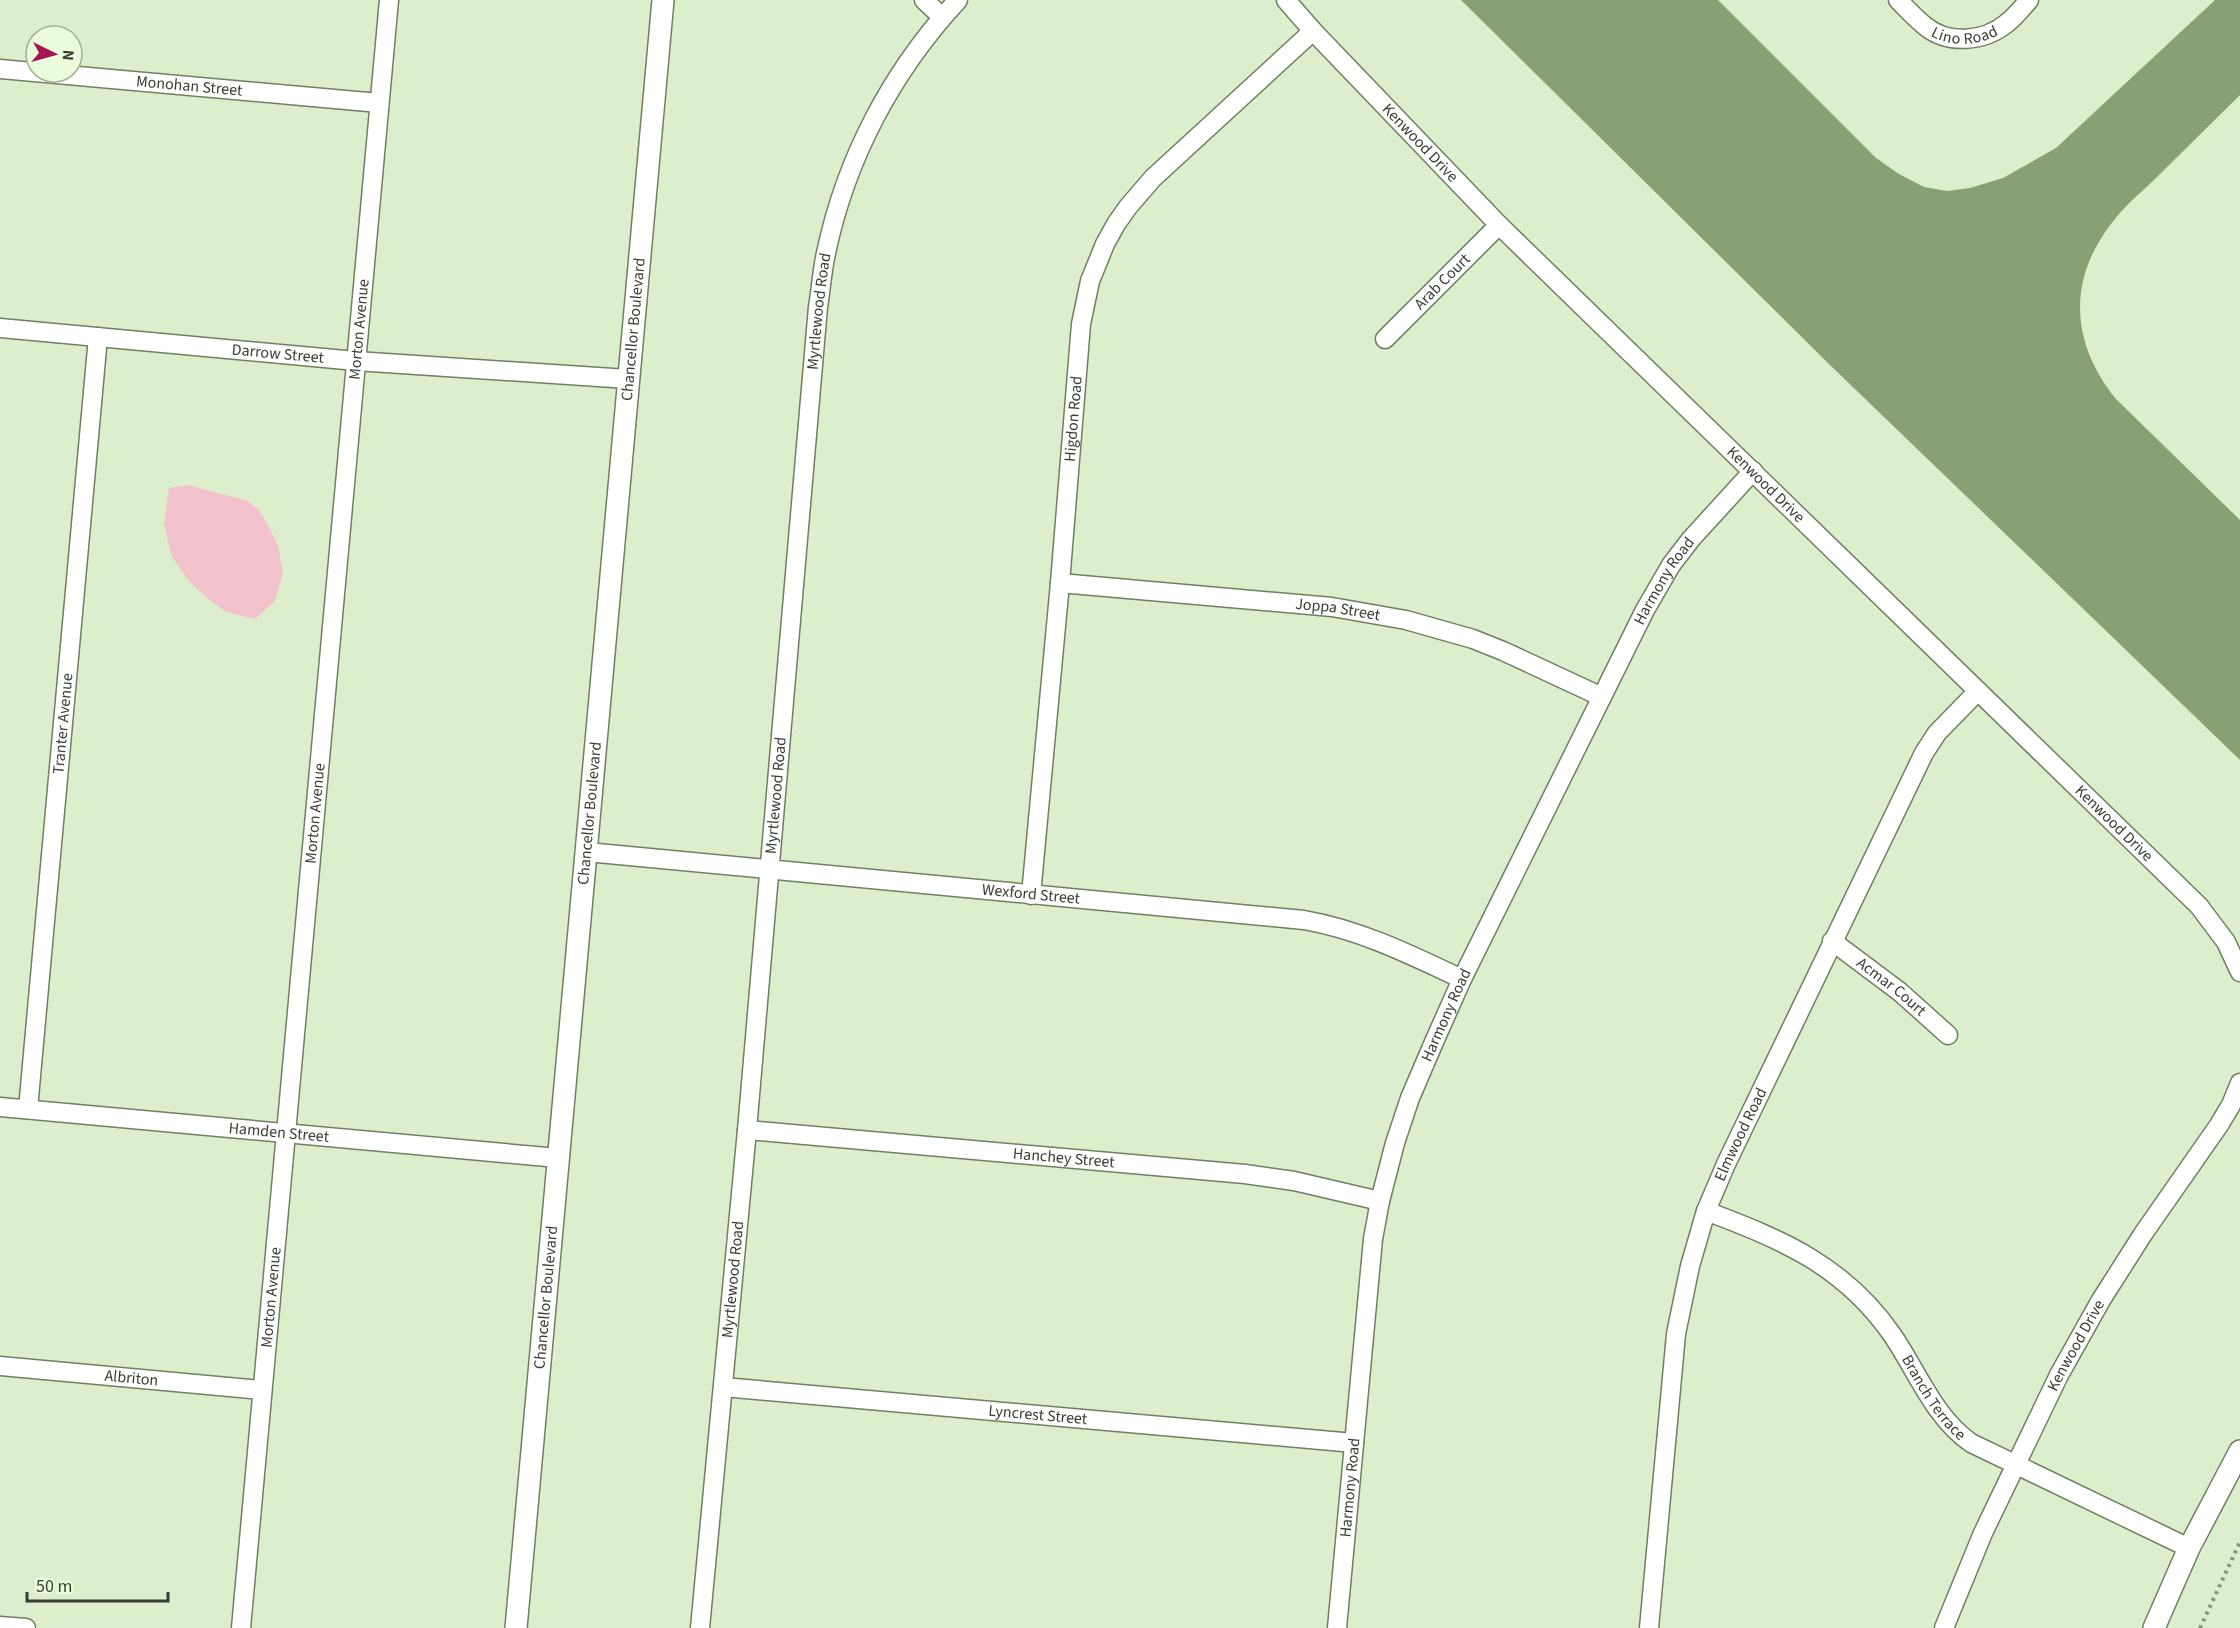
<svg xmlns="http://www.w3.org/2000/svg" width="2240" height="1628" font-family="'Source Sans 3',sans-serif">
  <style>
    .green { fill: #f2c2cd }
    .water { fill: #89a073 }
    .lines { fill: none; stroke-linecap: round; stroke-linejoin: round }
    .minor-casing { stroke: #707f61; stroke-width: 21 }
    .tertiary-casing { stroke: #707f61; stroke-width: 24 }
    .path { stroke: #87937c; stroke-width: 4; stroke-dasharray: 3 4.5; stroke-linecap: butt }
    .minor { stroke: #fff; stroke-width: 18 }
    .tertiary { stroke: #fff; stroke-width: 21 }
    .labels { text-anchor: middle; dominant-baseline: central; stroke-width: 6; stroke-linejoin: round; paint-order: stroke }
    .street-label { font-size: 16px; fill: #373e31; stroke: #eafcda }
  </style>
  <rect width="100%" height="100%" fill="#ddeecd"/>
  <!-- green -->
  <path class="green" d="M 188,485 L 248,501 L 258,509 L 268,525 L 278,546 L 283,573 L 275,601 L 255,619 L 226,612 L 208,599 L 188,580 L 172,557 L 164,524 L 169,488 Z"/>
  <!-- water -->
  <path class="water" d="M 1461,0 L 1718,0 L 1876,158 L 1899,174 L 1924,187 L 1947,191 L 1970,188 L 2003,178 L 2056,148 L 2215,0 L 2240,0 L 2240,95 C 2213,122 2186,148 2159,175 C 2143,191 2124,206 2111,224 C 2067,281 2071,343 2116,399 L 2240,520 L 2240,760 L 1830,365 Z"/>
  <g class="lines">
    <!-- minor casing -->
    <g class="minor-casing">
      <g id="minor">
        <path d="M 924,0 L 942,17"/>
        <path id="s1" d="M 1286,0 L 1313,31 L 1499,225 L 2199,906 L 2226,942 L 2240,972"/>
        <path id="s2" d="M 1898,0 C 1907,9 1915,18 1925,26 C 1948,45 1984,42 2007,23 C 2015,17 2022,8 2029,0"/>
        <path id="s3" d="M 0,69 L 379,103"/>
        <path id="s4" d="M 0,328 L 356,361 L 628,379"/>
        <path id="s5" d="M 1385,339 L 1499,225"/>
        <path id="s6" d="M 1060,583 L 1332,607 L 1406,620 L 1473,639 L 1503,651 L 1602,697"/>
        <path id="s7" d="M 587,852 L 1304,920 C 1361,930 1411,955 1462,979"/>
        <path id="s8" d="M 1031,895 L 1060,583 L 1081,324 L 1090,281 L 1105,244 L 1116,224 L 1128,207 L 1153,178 L 1313,31"/>
        <path id="s9" d="M 1832,941 L 1900,992 L 1948,1035"/>
        <path id="s10" d="M 0,1107 L 558,1158"/>
        <path id="s11" d="M 28,1109 L 98,337"/>
        <path id="s12" d="M 747,1130 L 1245,1174 L 1294,1181 L 1380,1201"/>
        <path id="s13" d="M 1706,1211 C 1783,1240 1845,1266 1893,1336 C 1918,1373 1934,1417 1971,1443 L 2189,1548"/>
        <path id="s14" d="M 0,1366 L 262,1390"/>
        <path id="s15" d="M 723,1387 L 1354,1443"/>
        <path d="M 0,1626 L 26,1628"/>
        <path id="s16" d="M 241,1628 L 389,0"/>
        <path id="s17" d="M 700,1628 L 747,1130 L 818,307 C 821,289 822,271 826,253 C 846,158 892,71 958,0"/>
        <path id="s18" d="M 1337,1628 L 1373,1239 L 1380,1201 L 1395,1143 L 1410,1098 L 1434,1042 L 1462,979 L 1645,610 L 1671,565 L 1691,539 L 1753,471"/>
        <path id="s19" d="M 1649,1628 L 1676,1334 L 1690,1266 L 1706,1211 L 1726,1164 L 1924,753 L 1937,733 L 1978,691"/>
        <path id="s20" d="M 1944,1628 L 1983,1533 L 2059,1375 L 2101,1300 L 2143,1234 L 2219,1125 L 2231,1105 L 2240,1083"/>
      </g>
    </g>
    <!-- tertiary casing -->
    <g class="tertiary-casing">
      <g id="tertiary">
        <path id="s21" d="M 516,1628 L 663,0"/>
        <path d="M 2154,1628 L 2189,1548 L 2240,1451"/>
      </g>
    </g>
    <!-- path -->
    <path class="path" d="M 2200,1628 L 2240,1542"/>
    <!-- minor -->
    <use href="#minor" class="minor"/>
    <!-- tertiary -->
    <use href="#tertiary" class="tertiary"/>
  </g>
  <g class="labels">
    <!-- street labels -->
    <g class="street-label">
      <text stroke="none"><textPath href="#s2" startOffset="80">Lino Road</textPath></text>
      <text stroke="none"><textPath href="#s3" startOffset="190">Monohan Street</textPath></text>
      <text stroke="none"><textPath href="#s1" startOffset="196">Kenwood Drive</textPath></text>
      <text stroke="none"><textPath href="#s5" startOffset="81">Arab Court</textPath></text>
      <text stroke="none"><textPath href="#s17" startOffset="1322">Myrtlewood Road</textPath></text>
      <text stroke="none"><textPath href="#s16" startOffset="1304">Morton Avenue</textPath></text>
      <text stroke="none"><textPath href="#s21" startOffset="1304">Chancellor Boulevard</textPath></text>
      <text stroke="none"><textPath href="#s4" startOffset="279">Darrow Street</textPath></text>
      <text stroke="none"><textPath href="#s8" startOffset="478">Higdon Road</textPath></text>
      <text stroke="none"><textPath href="#s1" startOffset="682">Kenwood Drive</textPath></text>
      <text stroke="none"><textPath href="#s18" startOffset="1113">Harmony Road</textPath></text>
      <text stroke="none"><textPath href="#s6" startOffset="279">Joppa Street</textPath></text>
      <text stroke="none"><textPath href="#s11" startOffset="387">Tranter Avenue</textPath></text>
      <text stroke="none"><textPath href="#s17" startOffset="836">Myrtlewood Road</textPath></text>
      <text stroke="none"><textPath href="#s16" startOffset="818">Morton Avenue</textPath></text>
      <text stroke="none"><textPath href="#s21" startOffset="818">Chancellor Boulevard</textPath></text>
      <text stroke="none"><textPath href="#s1" startOffset="1168">Kenwood Drive</textPath></text>
      <text stroke="none"><textPath href="#s7" startOffset="446">Wexford Street</textPath></text>
      <text stroke="none"><textPath href="#s9" startOffset="75">Acmar Court</textPath></text>
      <text stroke="none"><textPath href="#s18" startOffset="627">Harmony Road</textPath></text>
      <text stroke="none"><textPath href="#s10" startOffset="280">Hamden Street</textPath></text>
      <text stroke="none"><textPath href="#s19" startOffset="506">Elmwood Road</textPath></text>
      <text stroke="none"><textPath href="#s12" startOffset="318">Hanchey Street</textPath></text>
      <text stroke="none"><textPath href="#s17" startOffset="350">Myrtlewood Road</textPath></text>
      <text stroke="none"><textPath href="#s16" startOffset="332">Morton Avenue</textPath></text>
      <text stroke="none"><textPath href="#s21" startOffset="332">Chancellor Boulevard</textPath></text>
      <text stroke="none"><textPath href="#s20" startOffset="312">Kenwood Drive</textPath></text>
      <text stroke="none"><textPath href="#s14" startOffset="132">Albriton</textPath></text>
      <text stroke="none"><textPath href="#s13" startOffset="303">Branch Terrace</textPath></text>
      <text stroke="none"><textPath href="#s15" startOffset="316">Lyncrest Street</textPath></text>
      <text stroke="none"><textPath href="#s18" startOffset="141">Harmony Road</textPath></text>
    </g>
  </g>
  <!-- north arrow -->
  <g transform="translate(54 54) rotate(95)"><circle r="28" fill="#eafcda" stroke="#a2b096" stroke-width="1.5"/>
  <path d="M0-4.5L10 22L0 15L-10 22Z" fill="#a71653"/>
  <text y="-9" font-size="16" font-weight="bold" text-anchor="middle" fill="#373e31">N</text>
  </g>
  <!-- scale -->
  <path d="M27 1592v9h141v-9" fill="none" stroke="#373e31" stroke-width="3"/>
  <text x="36" y="1592" font-size="18" fill="#373e31" stroke="#eafcda" stroke-width="4.5" paint-order="stroke">50 m</text>
</svg>
